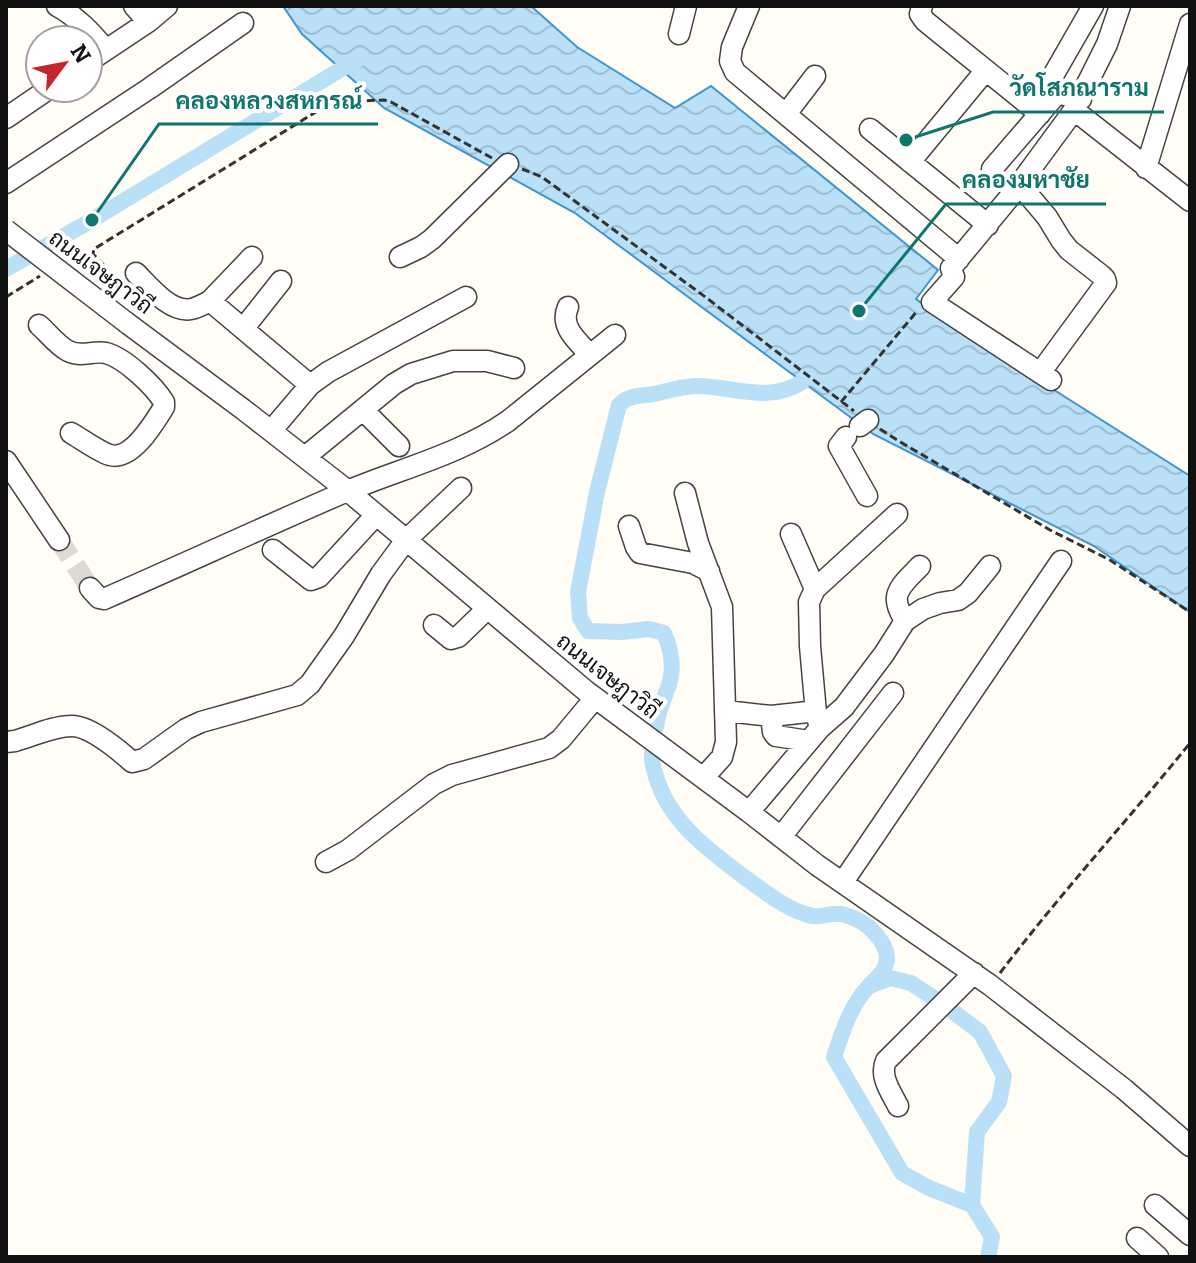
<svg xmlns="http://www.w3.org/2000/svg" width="1196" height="1263" font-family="Bitter,Sarabun,serif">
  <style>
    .water { fill: url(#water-waves); stroke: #3f96cf; stroke-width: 2 }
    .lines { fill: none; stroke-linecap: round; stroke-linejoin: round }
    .canal { stroke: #b9e0f7; stroke-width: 16 }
    .minor-tunnel { stroke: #dbdad3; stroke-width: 20; stroke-dasharray: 20 10; stroke-linecap: butt }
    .minor-casing { stroke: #444; stroke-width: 23 }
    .path { stroke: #333; stroke-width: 3; stroke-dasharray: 8 4; stroke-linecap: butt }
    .minor { stroke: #fff; stroke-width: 20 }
    .minor-bridge-casing { stroke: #444; stroke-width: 23; stroke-linecap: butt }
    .minor-bridge { stroke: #fff; stroke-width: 20 }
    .labels { text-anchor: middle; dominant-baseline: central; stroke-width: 8; stroke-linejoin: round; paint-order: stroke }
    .street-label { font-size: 22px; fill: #111; stroke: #fff }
    .leader { fill: none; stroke: #0f766e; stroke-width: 3 }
    .callout-dot { fill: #0f766e; stroke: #fff; stroke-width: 3 }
    .callout-label { font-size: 24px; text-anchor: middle; font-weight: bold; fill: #0f766e; stroke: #fff; stroke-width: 8; stroke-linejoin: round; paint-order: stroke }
  </style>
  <defs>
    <pattern id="water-waves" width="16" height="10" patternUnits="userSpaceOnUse" patternTransform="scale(2)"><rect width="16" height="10" fill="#b9e0f7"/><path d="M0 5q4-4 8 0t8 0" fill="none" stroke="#9ebfd3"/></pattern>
  </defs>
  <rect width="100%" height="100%" fill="#fffdf5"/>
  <!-- water -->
  <path class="water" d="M 283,6 L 531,6 L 577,47 L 675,108 L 711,86 L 938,270 L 916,299 L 945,321 L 1190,476 L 1190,612 L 1094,546 L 873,434 L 575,213 L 384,108 L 302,34 Z"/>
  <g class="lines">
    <!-- canal -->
    <path class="canal" d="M 6,269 L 92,220 L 358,59
      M 656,727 C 658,711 662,705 667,690 C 675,671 672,651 664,633 L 649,629 L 622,632 L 588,631 L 580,618 L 578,592 L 597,492 L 619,405 C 628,395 641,396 654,394 C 669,391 682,386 697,386 C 733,386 768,404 802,382
      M 652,753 C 651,762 654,769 656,777 C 670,822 707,849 743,876 C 762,890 782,906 805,914 C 820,920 828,912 841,914 C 845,914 853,918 858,920 C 870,926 886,942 887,957 C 887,971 877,977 868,987 C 850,1006 842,1033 834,1057 L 902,1173 L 929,1188 L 972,1205
      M 872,985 L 890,978 L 911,983 L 943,1004 L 980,1032 L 1004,1076 L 999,1102 L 977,1132 L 972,1205 L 992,1237 L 988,1257"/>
    <!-- minor-tunnel -->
    <path class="minor-tunnel" d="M 59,540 L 90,588"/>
    <!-- minor casing -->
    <g class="minor-casing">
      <path id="minor" d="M 57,6 C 77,17 91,32 106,50
        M 134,6 L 148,22
        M 749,6 L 732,47 L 730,61 L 735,72 L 959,259
        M 922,6 L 920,14 L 925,21 L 1040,114
        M 679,34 L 686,6
        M 88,62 L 148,22 L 167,6
        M 1035,107 L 1093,6
        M 1074,110 L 1190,201
        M 786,114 L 815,76
        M 6,118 L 50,88
        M 870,129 L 988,225
        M 910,162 L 986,70
        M 1146,168 L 1190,24
        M 992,169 L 1055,96 L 1061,94 L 1081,99
        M 6,183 L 150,88 L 243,23
        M 1019,184 L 1047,217 L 1061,240 L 1069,250 L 1101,275 L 1105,279 L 1106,283 L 1040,373
        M 252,257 L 210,301 L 310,385
        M 400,257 L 421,247 L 432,239 L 508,164
        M 136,273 C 149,286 170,313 191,309 C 197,308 204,304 210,301
        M 568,307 C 559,327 578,341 590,355
        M 127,323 L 244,410 L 348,491 L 586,691 L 749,812 L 817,865 L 990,985 L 1124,1089 L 1190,1146
        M 39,325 C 48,333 57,345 68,351 C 82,358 93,350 106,353 C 125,358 154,386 164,402 L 164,407 C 154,423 132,461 110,455 C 101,453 80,438 71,433
        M 243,329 L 281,281
        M 1051,380 L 932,302 L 954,277 L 951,268 L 1013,193 L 1074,110 L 1107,44 L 1120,6
        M 363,410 L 399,446
        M 860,426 L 868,420
        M 271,431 L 310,385 L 328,372 L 466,297
        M 846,437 L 839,446 L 867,496
        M 305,457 L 394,384 L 411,374 L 453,361 L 487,361 L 514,368
        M 6,461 L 59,540
        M 685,493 L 698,543 L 722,607 L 726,742 L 722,757 L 703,778
        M 629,526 L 636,547 L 640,553 L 693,563 L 709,571
        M 273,550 L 311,580 L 319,577 L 376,515
        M 90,588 L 99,598 L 104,599 C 184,564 264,527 345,492 C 399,469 459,455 508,421 L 615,335
        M 815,589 L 897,514
        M 905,621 L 923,609 L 940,603 L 958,600 L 968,593 L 990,566
        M 434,625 L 451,639 L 458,637 L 487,609
        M 726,711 L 771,716 L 773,732 L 776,736 L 809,741
        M 771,716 L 808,712
        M 820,728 L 844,707 L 884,654 L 905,621 C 902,615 897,608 897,601 C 895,588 912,575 920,566
        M 6,742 L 15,741 C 33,736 53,726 72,726 C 90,726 119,750 132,762 L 144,759 L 186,729 L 201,722 L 297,695 L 310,684 L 344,636 L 381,574 L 406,540 L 461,488
        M 749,812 L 820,728 L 816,713 L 810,646 L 809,602 L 815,589 L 791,534
        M 781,837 L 893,693
        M 326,862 L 348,850 L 434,784 L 452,775 L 549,748 L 561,739 L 595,698
        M 843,882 L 1061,561
        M 898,1106 C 891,1092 879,1076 886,1061 L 974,973
        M 1155,1205 L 1190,1235
        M 1137,1238 L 1158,1257"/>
    </g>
    <!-- path -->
    <path class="path" d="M 522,169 L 542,177 L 708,299 L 854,411
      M 85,269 L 98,259
      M 121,283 L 93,254 L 94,249 L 332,102 L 384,100 L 391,102 L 492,158
      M 6,297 L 40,276
      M 841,402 L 918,310
      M 880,429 L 897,440 L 1050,530 L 1110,560 L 1190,612
      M 1000,973 C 1060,894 1128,820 1190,743"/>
    <!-- minor -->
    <use href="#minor" class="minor"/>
    <!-- minor-bridge casing -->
    <g class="minor-bridge-casing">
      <path id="minor-bridge" d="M 6,230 L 127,323"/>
    </g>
    <!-- minor-bridge -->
    <use href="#minor-bridge" class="minor-bridge"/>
  </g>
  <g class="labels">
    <!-- street labels -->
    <g class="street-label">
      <text transform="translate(101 272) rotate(37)">ถนนเจษฎาวิถี</text>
      <text transform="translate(608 676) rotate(38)">ถนนเจษฎาวิถี</text>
    </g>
  </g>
  <!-- callouts -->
  <path class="leader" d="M906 140L993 112H1164M92 220L159 124H378M859 311L946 204H1106"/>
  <g class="callout-dot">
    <circle cx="906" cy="140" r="8"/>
    <circle cx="92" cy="220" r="8"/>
    <circle cx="859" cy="311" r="8"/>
  </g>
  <g class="callout-label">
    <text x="1079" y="96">วัดโสภณาราม</text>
    <text x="269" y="109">คลองหลวงสหกรณ์</text>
    <text x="1026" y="188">คลองมหาชัย</text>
  </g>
  <!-- border -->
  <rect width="1196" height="1263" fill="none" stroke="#111111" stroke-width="16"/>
  <!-- north arrow -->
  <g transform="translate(64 64) rotate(58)"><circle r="38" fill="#ffffff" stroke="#a0a0a0" stroke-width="2"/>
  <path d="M0-6L14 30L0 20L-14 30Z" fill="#c4262e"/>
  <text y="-12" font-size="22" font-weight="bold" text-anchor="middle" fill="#111111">N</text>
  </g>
</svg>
